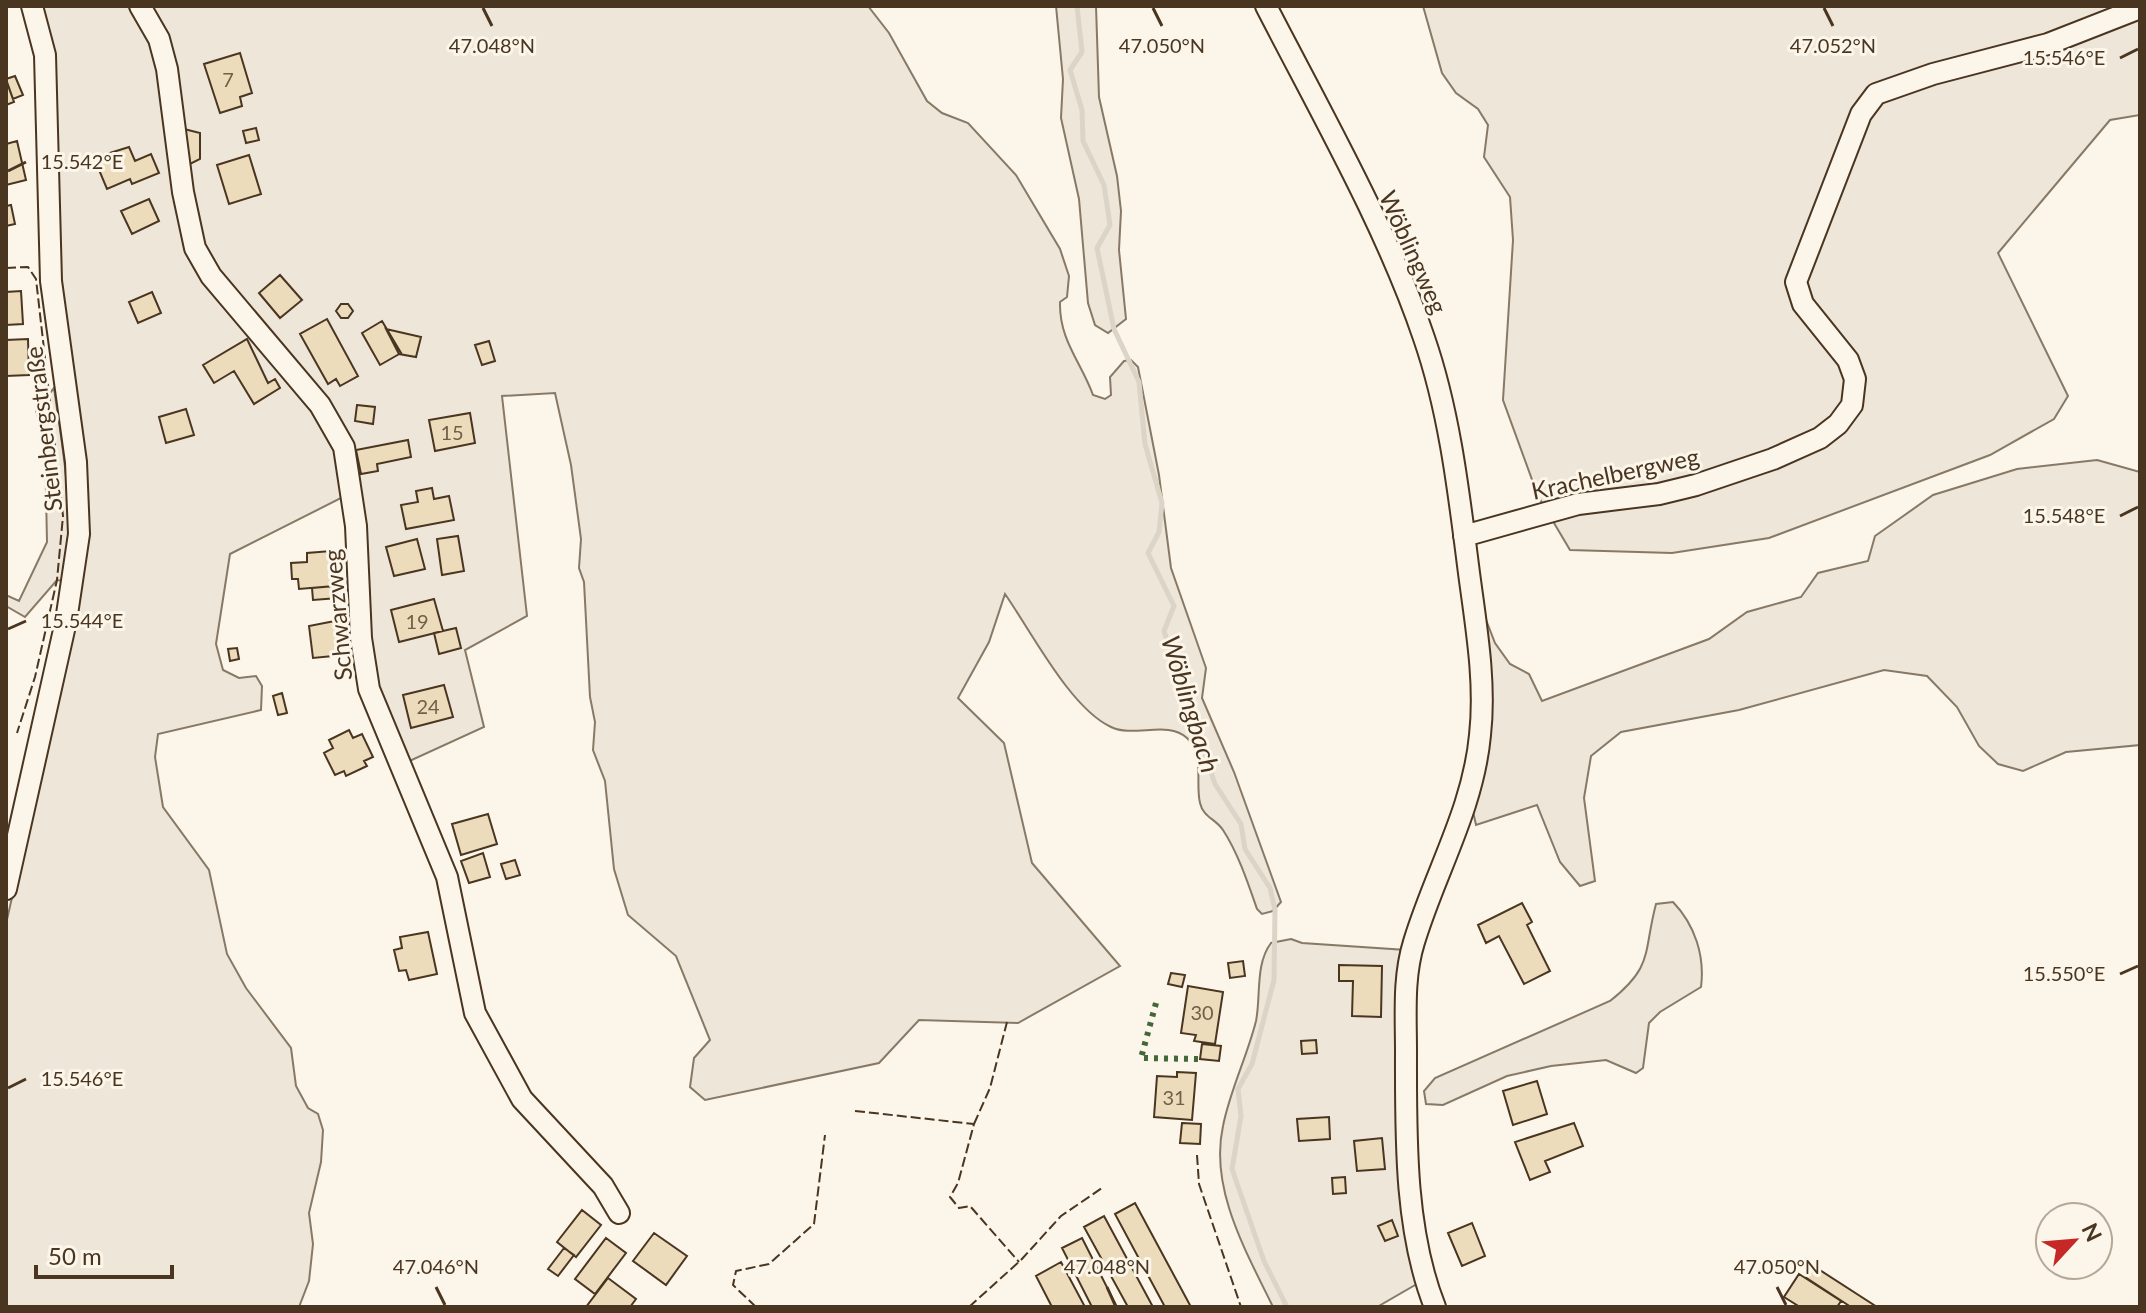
<svg xmlns="http://www.w3.org/2000/svg" width="2146" height="1313" font-family="Lato,sans-serif">
  <style>
    .green { fill: #ede6d9; stroke: #887966; stroke-width: 2 }
    .lines { fill: none; stroke-linecap: round; stroke-linejoin: round }
    .stream { stroke: #dcd4c6; stroke-width: 5 }
    .building { fill: #ecdcbc; stroke: #4a3520; stroke-width: 2 }
    .minor-casing { stroke: #4a3520; stroke-width: 24 }
    .minor { stroke: #fbf6e9; stroke-width: 20 }
    .hedge { stroke: #436837; stroke-width: 6; stroke-dasharray: 4 6; stroke-linecap: butt }
    .fence { stroke: #4a3520; stroke-width: 2; stroke-dasharray: 10 4; stroke-linecap: butt }
    .ticks { fill: none; stroke: #4a3520; stroke-width: 3 }
    .labels { text-anchor: middle; dominant-baseline: central; stroke-width: 6; stroke-linejoin: round; paint-order: stroke }
    .number-label { font-size: 20px; fill: #725f47 }
    .street-label { font-size: 24px; fill: #4a3520; stroke: #fbf6e9 }
    .water-label { font-size: 26px; font-style: italic; fill: #4a3520; stroke: #fbf6e9 }
    .ticks-label { font-size: 20px; text-anchor: middle; fill: #4a3520; stroke: #fbf6e9; stroke-width: 6; stroke-linejoin: round; paint-order: stroke }
  </style>
  <rect width="100%" height="100%" fill="#fbf6e9"/>
  <!-- green -->
  <path class="green" d="M 41,6 L 132,6 L 153,41 L 182,229 L 298,387 L 337,449 L 345,496 L 230,554 L 216,644 L 223,670 L 239,678 L 256,676 L 262,686 L 261,710 L 158,734 L 155,757 L 163,807 L 209,870 L 227,954 L 246,988 L 291,1048 L 296,1086 L 308,1108 L 318,1114 L 323,1130 L 321,1162 L 309,1213 L 313,1244 L 309,1281 L 299,1307 L 6,1307 L 6,924 L 74,623 L 59,281 Z
    M 146,6 L 868,6 L 889,33 L 927,101 L 942,113 L 968,123 L 1016,175 L 1060,249 L 1069,276 L 1067,297 L 1060,302 C 1059,340 1081,362 1093,395 L 1105,399 L 1111,395 L 1110,377 L 1124,361 L 1131,360 L 1138,367 L 1159,475 L 1171,568 L 1206,668 L 1202,698 L 1234,772 L 1281,902 L 1273,911 L 1262,914 L 1257,909 C 1248,883 1238,853 1223,830 C 1216,819 1203,817 1200,803 C 1195,782 1205,755 1187,738 C 1168,720 1134,738 1111,727 C 1070,708 1031,631 1005,594 L 989,642 L 958,698 L 1004,743 L 1032,863 L 1120,966 L 1018,1023 L 919,1020 L 879,1063 L 705,1100 L 690,1087 L 694,1058 L 710,1040 L 676,956 L 628,915 L 614,869 L 605,781 L 593,750 L 595,722 L 590,697 L 584,582 L 579,568 L 581,539 L 571,465 L 555,393 L 502,396 L 527,616 L 465,650 L 484,727 L 403,764 L 373,688 L 348,446 L 206,261 Z
    M 1056,6 L 1096,6 L 1099,97 L 1117,176 L 1121,211 L 1119,250 L 1126,319 L 1108,333 L 1095,325 L 1088,303 L 1079,199 L 1061,118 L 1063,79 Z
    M 1423,6 L 2140,6 L 2140,115 L 2110,120 L 1998,253 L 2068,396 L 2054,419 L 1990,455 L 1769,538 L 1672,553 L 1570,550 L 1538,496 L 1503,400 L 1513,240 L 1510,197 L 1484,157 L 1488,125 L 1478,109 L 1456,93 L 1442,73 Z
    M 54,388 C 63,452 76,517 64,581 L 57,580 L 25,617 L 6,606 L 6,595 L 19,601 L 47,542 L 45,445 L 36,410 Z
    M 2097,460 L 2140,472 L 2140,745 L 2066,752 L 2023,771 L 1998,764 L 1979,746 L 1957,707 L 1927,676 L 1884,670 L 1739,710 L 1621,732 L 1591,756 L 1584,798 L 1595,881 L 1580,886 L 1560,862 L 1537,805 L 1476,825 L 1472,807 L 1478,599 L 1495,643 L 1510,664 L 1529,674 L 1542,701 L 1709,639 L 1747,612 L 1801,597 L 1818,573 L 1868,561 L 1875,536 L 1933,495 L 2017,469 Z
    M 1673,902 C 1695,925 1705,956 1701,987 L 1660,1012 L 1649,1023 L 1643,1068 L 1636,1073 L 1606,1060 L 1551,1066 L 1507,1076 L 1443,1105 L 1426,1104 L 1424,1091 L 1435,1078 L 1610,1001 C 1654,966 1643,953 1656,904 Z
    M 1291,939 L 1302,943 L 1406,950 L 1422,1281 L 1377,1307 L 1273,1307 C 1247,1253 1209,1189 1223,1126 C 1230,1090 1247,1057 1256,1021 C 1261,996 1255,964 1271,943 Z"/>
  <g class="lines">
    <!-- stream -->
    <path class="stream" d="M 1077,6 L 1082,52 L 1070,70 L 1082,110 L 1083,141 L 1104,185 L 1110,225 L 1097,248 L 1114,329 L 1139,382 L 1145,444 L 1162,503 L 1159,532 L 1148,553 L 1174,606 L 1164,631 L 1215,784 L 1241,824 L 1245,849 L 1270,888 L 1275,910 L 1274,980 L 1252,1064 L 1238,1089 L 1241,1116 L 1232,1169 L 1264,1261 L 1287,1307"/>
  </g>
  <!-- building -->
  <path class="building" d="M 240,53 L 252,93 L 240,97 L 242,106 L 220,113 L 204,64 Z
    M 15,76 L 23,95 L 13,99 L 6,79 Z
    M 6,80 L 14,102 L 6,105 Z
    M 256,128 L 259,140 L 246,143 L 243,131 Z
    M 184,129 L 200,133 L 200,159 L 188,165 Z
    M 17,141 L 26,180 L 6,185 L 6,144 Z
    M 129,147 L 135,161 L 151,154 L 159,173 L 132,184 L 130,179 L 107,189 L 94,158 Z
    M 249,155 L 261,194 L 229,204 L 217,165 Z
    M 149,199 L 159,221 L 132,234 L 121,211 Z
    M 11,205 L 15,224 L 6,226 L 6,206 Z
    M 280,275 L 302,300 L 280,318 L 259,293 Z
    M 21,291 L 23,324 L 6,325 L 6,292 Z
    M 152,292 L 161,313 L 138,323 L 129,302 Z
    M 341,304 L 348,304 L 353,311 L 348,318 L 341,318 L 336,311 Z
    M 327,319 L 358,376 L 340,386 L 336,379 L 328,384 L 300,334 Z
    M 382,321 L 401,353 L 380,365 L 362,333 Z
    M 386,329 L 421,337 L 416,357 L 399,354 Z
    M 28,339 L 29,375 L 6,376 L 6,340 Z
    M 247,339 L 268,383 L 275,379 L 280,388 L 254,404 L 234,371 L 214,383 L 203,365 Z
    M 489,341 L 495,361 L 482,365 L 475,345 Z
    M 48,388 L 50,397 L 41,398 L 39,389 Z
    M 357,405 L 375,407 L 373,424 L 355,421 Z
    M 186,409 L 194,435 L 166,443 L 159,417 Z
    M 470,413 L 475,443 L 435,451 L 429,420 Z
    M 408,440 L 411,457 L 377,464 L 378,471 L 361,474 L 356,450 Z
    M 432,488 L 434,499 L 449,496 L 454,520 L 406,529 L 401,505 L 418,502 L 416,491 Z
    M 458,536 L 464,571 L 442,575 L 437,539 Z
    M 417,539 L 425,569 L 394,576 L 386,547 Z
    M 331,551 L 334,586 L 299,589 L 298,579 L 292,579 L 291,563 L 307,562 L 307,553 Z
    M 334,582 L 337,582 L 338,598 L 313,600 L 312,588 L 334,586 Z
    M 434,599 L 443,631 L 399,642 L 391,610 Z
    M 340,620 L 343,655 L 313,658 L 309,626 Z
    M 456,628 L 461,648 L 439,654 L 434,633 Z
    M 352,635 L 353,650 L 343,651 L 341,636 Z
    M 237,648 L 239,659 L 230,661 L 228,649 Z
    M 444,685 L 453,717 L 411,728 L 403,695 Z
    M 282,693 L 287,713 L 278,715 L 273,696 Z
    M 349,730 L 353,738 L 362,734 L 373,757 L 364,761 L 367,766 L 346,776 L 344,771 L 335,775 L 324,753 L 333,748 L 329,740 Z
    M 488,814 L 497,844 L 461,855 L 452,824 Z
    M 483,853 L 490,877 L 469,883 L 461,861 Z
    M 515,860 L 520,875 L 506,879 L 501,864 Z
    M 1522,903 L 1532,922 L 1527,925 L 1550,971 L 1524,984 L 1499,936 L 1486,943 L 1478,925 Z
    M 428,932 L 437,974 L 409,980 L 406,970 L 399,971 L 394,950 L 402,948 L 400,937 Z
    M 1243,961 L 1245,976 L 1230,978 L 1228,963 Z
    M 1339,965 L 1382,966 L 1381,1017 L 1352,1016 L 1353,981 L 1339,981 Z
    M 1171,973 L 1185,975 L 1182,987 L 1168,984 Z
    M 1188,986 L 1223,992 L 1215,1044 L 1194,1041 L 1196,1035 L 1181,1033 Z
    M 1316,1040 L 1317,1053 L 1302,1054 L 1301,1041 Z
    M 1202,1044 L 1221,1046 L 1219,1061 L 1200,1059 Z
    M 1177,1072 L 1196,1073 L 1192,1120 L 1154,1117 L 1157,1076 L 1177,1077 Z
    M 1537,1081 L 1547,1114 L 1513,1125 L 1503,1091 Z
    M 1329,1117 L 1330,1139 L 1299,1141 L 1297,1119 Z
    M 1182,1123 L 1201,1124 L 1200,1144 L 1180,1143 Z
    M 1574,1123 L 1583,1146 L 1545,1161 L 1550,1172 L 1530,1180 L 1515,1142 Z
    M 1382,1138 L 1385,1169 L 1357,1171 L 1354,1141 Z
    M 1345,1177 L 1346,1193 L 1333,1194 L 1332,1178 Z
    M 1135,1203 L 1191,1307 L 1165,1307 L 1115,1214 Z
    M 582,1210 L 601,1225 L 576,1257 L 557,1242 Z
    M 1104,1216 L 1153,1307 L 1128,1307 L 1084,1227 Z
    M 1392,1220 L 1398,1236 L 1385,1241 L 1378,1226 Z
    M 1472,1223 L 1485,1256 L 1462,1266 L 1448,1233 Z
    M 654,1233 L 687,1256 L 666,1285 L 633,1261 Z
    M 606,1238 L 626,1253 L 595,1294 L 575,1279 Z
    M 1082,1238 L 1117,1307 L 1092,1307 L 1062,1248 Z
    M 564,1248 L 574,1255 L 558,1276 L 548,1269 Z
    M 1061,1262 L 1085,1307 L 1052,1307 L 1036,1276 Z
    M 1812,1265 L 1877,1307 L 1851,1307 L 1805,1277 Z
    M 1799,1274 L 1841,1301 L 1837,1307 L 1800,1307 L 1784,1297 Z
    M 608,1278 L 636,1299 L 630,1307 L 586,1307 Z"/>
  <g class="lines">
    <!-- minor casing -->
    <g class="minor-casing">
      <path id="minor" d="M 140,6 L 159,39 L 167,69 L 183,192 L 195,248 L 211,276 L 320,405 L 344,447 L 356,526 L 361,638 L 369,689 L 447,877 L 475,1013 L 522,1099 L 603,1186 L 619,1213
        M 1266,6 C 1320,111 1387,228 1424,338 C 1450,413 1459,495 1469,573 C 1476,626 1486,682 1480,735 C 1473,810 1435,872 1414,942 C 1403,977 1406,1015 1406,1051 C 1406,1134 1404,1229 1435,1307
        M 1464,536 L 1578,504 L 1659,494 L 1696,485 L 1773,459 L 1820,438 L 1838,424 L 1852,405 L 1855,379 L 1848,360 L 1803,304 L 1796,282 L 1861,114 L 1876,94 L 1933,74 L 2048,44 L 2140,8
        M 6,889 L 66,621 L 79,534 L 76,462 L 51,281 L 45,55 L 32,6"/>
    </g>
    <!-- minor -->
    <use href="#minor" class="minor"/>
    <!-- hedge -->
    <path class="hedge" d="M 1156,1003 L 1141,1058 L 1200,1059"/>
    <!-- fence -->
    <path class="fence" d="M 6,268 L 28,267 L 36,279 L 63,516 L 57,580 L 35,677 L 17,733
      M 6,790 L 7,786
      M 855,1111 L 974,1124 L 958,1183 L 950,1197 L 959,1208 L 970,1206 L 1019,1262
      M 974,1124 L 990,1088 L 1007,1022
      M 1197,1155 L 1199,1184 L 1241,1307
      M 756,1307 L 733,1285 L 736,1271 L 769,1264 L 814,1224 L 825,1135
      M 969,1307 L 1021,1260 L 1061,1216 L 1102,1188"/>
  </g>
  <!-- ticks -->
  <path class="ticks" d="M 483,8 L 492,26M 1153,8 L 1162,26M 1824,8 L 1833,26M 2120,58 L 2138,49M 8,171 L 26,162M 2120,516 L 2138,507M 8,629 L 26,621M 2120,974 L 2138,966M 8,1088 L 26,1079M 436,1287 L 445,1305M 1107,1287 L 1115,1305M 1777,1287 L 1786,1305"/>
  <g class="labels">
    <!-- number labels -->
    <g class="number-label">
      <text x="228" y="79">7</text>
      <text x="452" y="432">15</text>
      <text x="417" y="621">19</text>
      <text x="428" y="706">24</text>
      <text x="1202" y="1012">30</text>
      <text x="1174" y="1097">31</text>
    </g>
    <!-- street labels -->
    <g class="street-label">
      <text transform="translate(1414 252) rotate(66)">Wöblingweg</text>
      <text transform="translate(43 429) rotate(-97)">Steinbergstraße</text>
      <text transform="translate(1615 473) rotate(-12)">Krachelbergweg</text>
      <text transform="translate(337 615) rotate(-95)">Schwarzweg</text>
    </g>
    <!-- water labels -->
    <g class="water-label">
      <text transform="translate(1191 704) rotate(73)">Wöblingbach</text>
    </g>
  </g>
  <g class="ticks-label">
    <text x="1162" y="53">47.050°N</text>
    <text x="492" y="53">47.048°N</text>
    <text x="1833" y="53">47.052°N</text>
    <text x="2064" y="65">15.546°E</text>
    <text x="82" y="169">15.542°E</text>
    <text x="2064" y="523">15.548°E</text>
    <text x="82" y="628">15.544°E</text>
    <text x="2064" y="981">15.550°E</text>
    <text x="82" y="1086">15.546°E</text>
    <text x="436" y="1274">47.046°N</text>
    <text x="1107" y="1274">47.048°N</text>
    <text x="1777" y="1274">47.050°N</text>
  </g>
  <!-- border -->
  <rect width="2146" height="1313" fill="none" stroke="#4a3520" stroke-width="16"/>
  <!-- north arrow -->
  <g transform="translate(2074 1241) rotate(64)"><circle r="38" fill="#fbf6e9" stroke="#b4a999" stroke-width="2"/>
  <path d="M0-6L14 30L0 20L-14 30Z" fill="#c62828"/>
  <text y="-12" font-size="22" font-weight="bold" text-anchor="middle" fill="#4a3520">N</text>
  </g>
  <!-- scale -->
  <path d="M36 1265v12h136v-12" fill="none" stroke="#4a3520" stroke-width="4"/>
  <text x="48" y="1265" font-size="24" fill="#4a3520" stroke="#fbf6e9" stroke-width="6" paint-order="stroke">50 m</text>
</svg>
